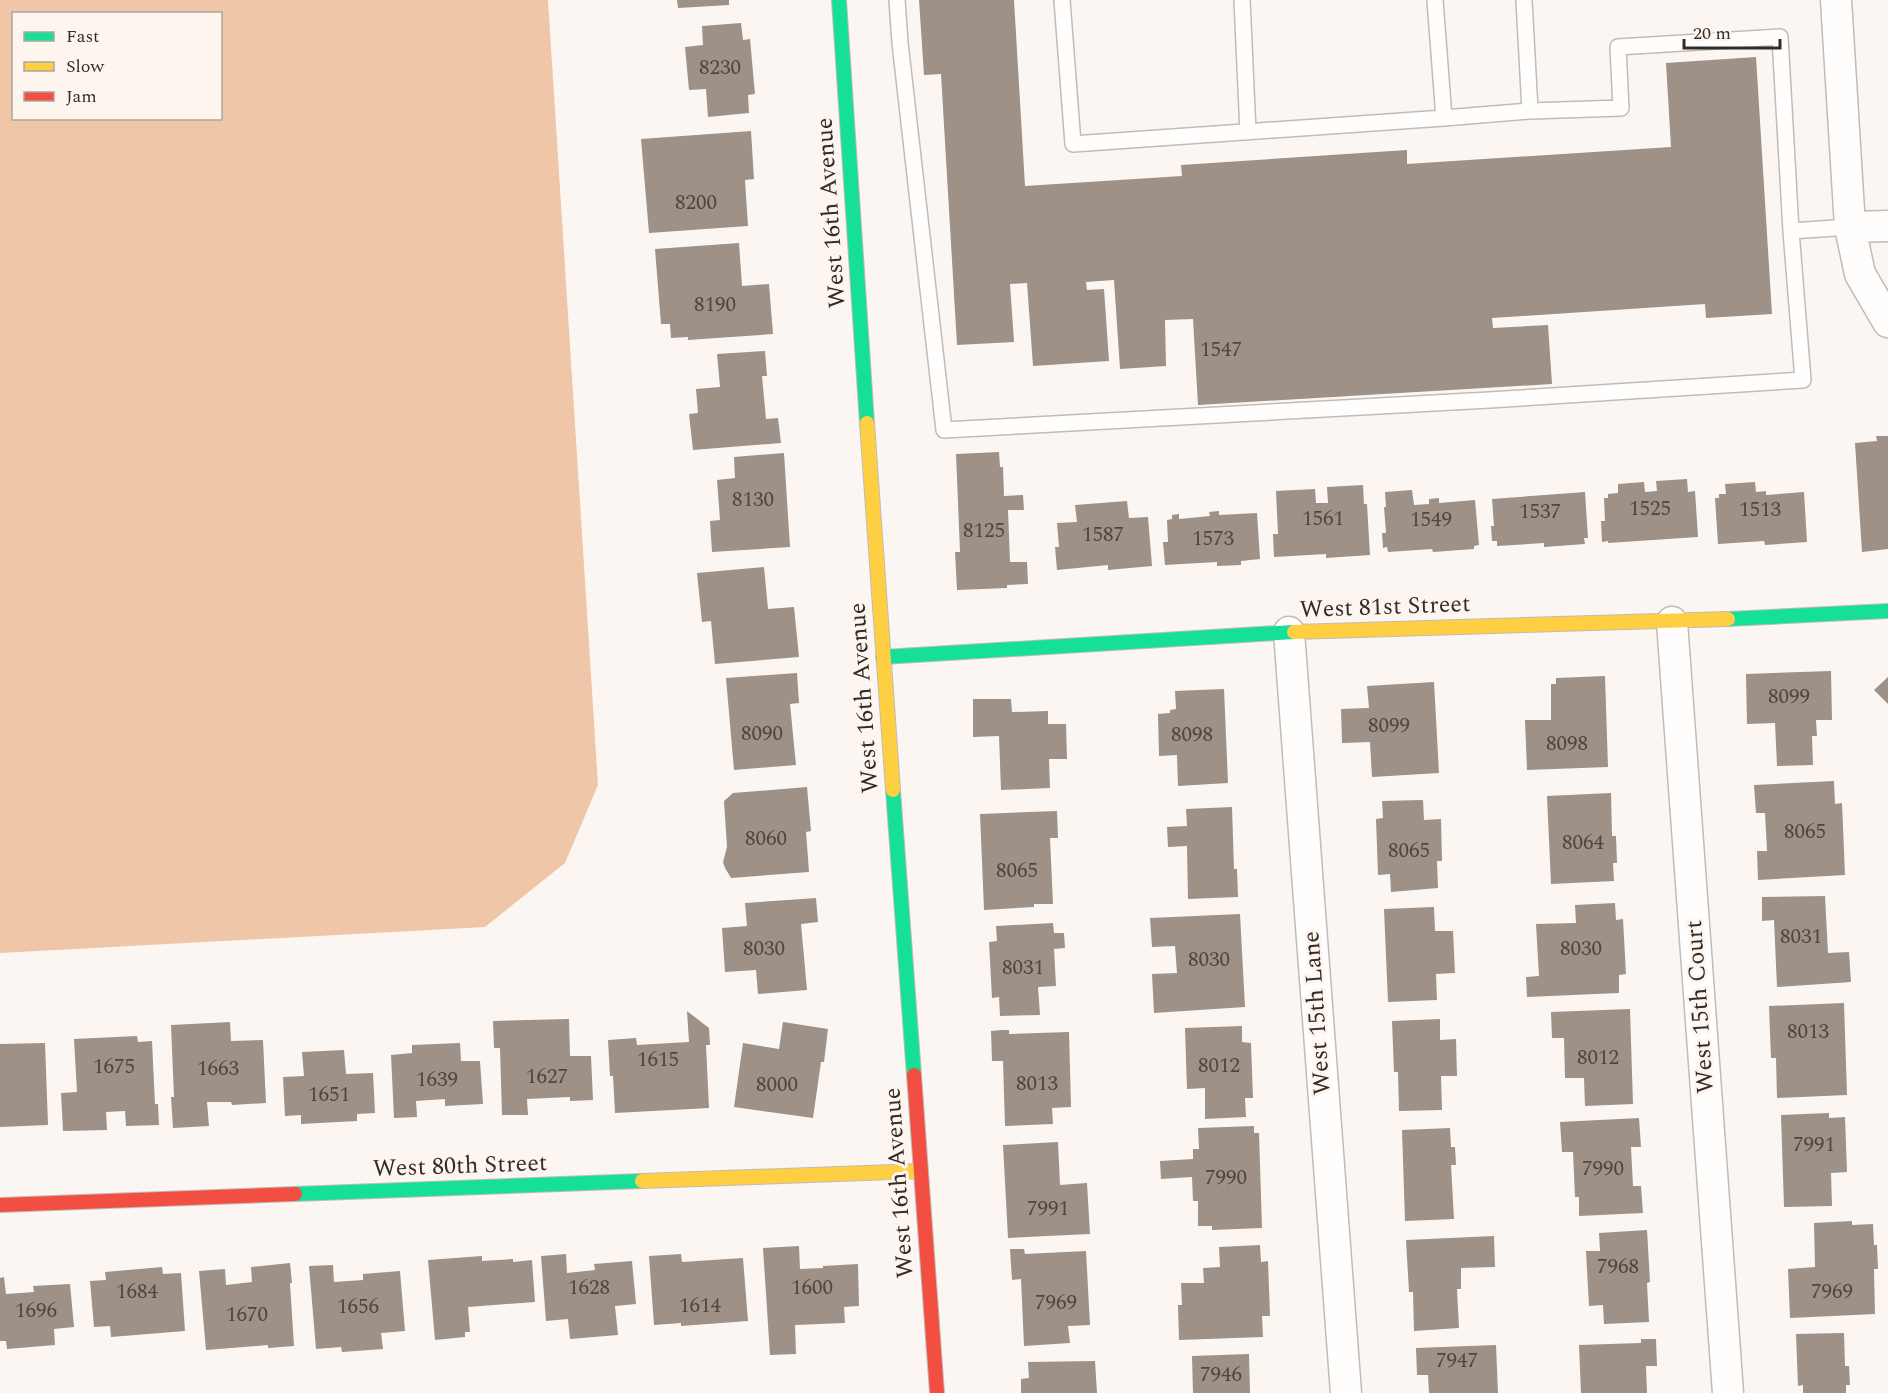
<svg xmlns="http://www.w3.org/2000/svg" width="1888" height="1393" font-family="Spectral,serif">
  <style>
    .water { fill: #f0c6a8; fill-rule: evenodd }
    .building { fill: #9d9188 }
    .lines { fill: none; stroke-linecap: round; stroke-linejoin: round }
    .lane-casing { stroke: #c1bcb8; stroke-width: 18 }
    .street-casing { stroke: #c1bcb8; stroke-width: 33 }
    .fast-casing { stroke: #c1bcb8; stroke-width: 16 }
    .slow-casing { stroke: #c1bcb8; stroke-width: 16 }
    .jam-casing { stroke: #c1bcb8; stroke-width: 16 }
    .lane { stroke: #fffefd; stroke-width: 15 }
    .street { stroke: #fffefd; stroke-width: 30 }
    .fast { stroke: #16e098; stroke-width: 14 }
    .slow { stroke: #ffcf43; stroke-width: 14 }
    .jam { stroke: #f24e42; stroke-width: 14 }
    .labels { text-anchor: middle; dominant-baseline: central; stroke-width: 6; stroke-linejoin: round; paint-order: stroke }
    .number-label { font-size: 21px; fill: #4e4641 }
    .street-label { font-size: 24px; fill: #332d29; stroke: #fff5ef }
  </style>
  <rect width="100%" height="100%" fill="#fcf6f2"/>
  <!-- water -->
  <path class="water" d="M 0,0 L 548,0 L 598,785 L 565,863 L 485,927 L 0,953 ZM 14,14 L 220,14 L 220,118 L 14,118 Z"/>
  <!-- building -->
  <path class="building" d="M 677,0 L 729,0 L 729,5 L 678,8 Z
    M 919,0 L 1014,0 L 1025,186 L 1182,176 L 1181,165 L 1407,150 L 1407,164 L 1671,147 L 1666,63 L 1756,57 L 1772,314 L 1706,318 L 1705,304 L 1492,318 L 1493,328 L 1548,325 L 1552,384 L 1198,405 L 1193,319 L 1165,320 L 1166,366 L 1120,369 L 1114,280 L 1086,282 L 1087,290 L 1104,289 L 1109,361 L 1033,366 L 1027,283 L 1010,284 L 1014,342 L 957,345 L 941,74 L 924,75 Z
    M 741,23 L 743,40 L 750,39 L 755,94 L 748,95 L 749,113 L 708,117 L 706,89 L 689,90 L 685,47 L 703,45 L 702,26 Z
    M 751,131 L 754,179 L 745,180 L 748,226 L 649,233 L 641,139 Z
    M 739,243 L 742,286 L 769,284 L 773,334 L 688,340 L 688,337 L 671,338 L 670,324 L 661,324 L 655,249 Z
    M 765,351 L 767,376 L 762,376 L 766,419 L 778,418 L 781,443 L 693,450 L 689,414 L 698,413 L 696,389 L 720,387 L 717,354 Z
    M 1876,436 L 1888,436 L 1888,549 L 1862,552 L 1855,443 L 1877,441 Z
    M 999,452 L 1000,467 L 1003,467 L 1004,496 L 1023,495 L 1024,510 L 1008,510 L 1010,562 L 1027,562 L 1028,584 L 1007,585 L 1007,588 L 957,590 L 955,552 L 960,552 L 956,454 Z
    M 784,453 L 790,547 L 712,552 L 710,521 L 720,520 L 717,480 L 735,478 L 734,457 Z
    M 1687,479 L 1688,492 L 1695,491 L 1698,537 L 1608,543 L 1608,541 L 1602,542 L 1601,521 L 1605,521 L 1604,498 L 1608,498 L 1608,494 L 1618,493 L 1618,484 L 1644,482 L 1645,492 L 1657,491 L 1656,481 Z
    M 1755,482 L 1756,492 L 1766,491 L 1766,495 L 1804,492 L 1807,542 L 1765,545 L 1764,541 L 1718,544 L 1715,498 L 1719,498 L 1719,494 L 1726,494 L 1725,484 Z
    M 1363,485 L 1364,504 L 1367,504 L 1370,555 L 1326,558 L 1326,554 L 1274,557 L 1273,534 L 1278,534 L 1276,491 L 1315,489 L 1316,503 L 1328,503 L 1327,487 Z
    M 1412,490 L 1414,505 L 1429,504 L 1429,499 L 1439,498 L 1439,503 L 1475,500 L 1479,545 L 1474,546 L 1474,549 L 1433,552 L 1432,549 L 1388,552 L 1387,547 L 1383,548 L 1382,533 L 1386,533 L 1384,507 L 1386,507 L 1385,492 Z
    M 1585,492 L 1588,538 L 1584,538 L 1585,544 L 1544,547 L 1544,543 L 1497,546 L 1497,541 L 1492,541 L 1491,526 L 1494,526 L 1492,499 Z
    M 1127,501 L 1129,518 L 1148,517 L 1152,566 L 1108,570 L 1108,565 L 1057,570 L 1055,547 L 1059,547 L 1057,523 L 1077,522 L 1075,505 Z
    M 1219,511 L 1219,515 L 1257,513 L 1260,559 L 1241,561 L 1241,565 L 1217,566 L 1217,562 L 1165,565 L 1163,542 L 1168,542 L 1167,520 L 1172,519 L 1172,515 L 1179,514 L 1179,519 L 1210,516 L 1209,512 Z
    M 764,567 L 768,609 L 794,607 L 799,657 L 715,664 L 711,621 L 702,622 L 697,573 Z
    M 1831,671 L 1832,720 L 1816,720 L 1817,736 L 1812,736 L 1813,765 L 1777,766 L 1775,723 L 1747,724 L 1746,674 Z
    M 797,673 L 799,703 L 790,704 L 796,765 L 734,770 L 726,678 Z
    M 1605,676 L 1608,767 L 1527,770 L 1525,720 L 1551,720 L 1551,684 L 1556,684 L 1556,678 Z
    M 1888,677 L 1888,704 L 1874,690 Z
    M 1434,682 L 1439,773 L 1372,777 L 1370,742 L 1342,743 L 1341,709 L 1369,708 L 1367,686 Z
    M 1224,689 L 1228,783 L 1178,786 L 1177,755 L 1159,756 L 1158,714 L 1170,713 L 1170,710 L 1176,709 L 1175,691 Z
    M 973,699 L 1011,699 L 1012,712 L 1048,711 L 1048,724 L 1066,724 L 1067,759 L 1049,759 L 1050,788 L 1001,790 L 999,736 L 973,737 Z
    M 1834,781 L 1835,804 L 1842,803 L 1845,875 L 1758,880 L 1757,851 L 1767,851 L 1765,813 L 1756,813 L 1754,785 Z
    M 807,787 L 811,831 L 806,832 L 809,872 L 731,878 L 725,868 L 723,862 L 727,847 L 724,801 L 733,793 Z
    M 1611,793 L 1612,836 L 1616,836 L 1617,863 L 1613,863 L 1614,881 L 1551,884 L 1547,796 Z
    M 1423,800 L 1424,820 L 1441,819 L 1442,861 L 1437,861 L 1438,888 L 1391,892 L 1390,874 L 1378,875 L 1376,819 L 1383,818 L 1382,801 Z
    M 1232,807 L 1234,869 L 1237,869 L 1238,897 L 1188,899 L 1187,846 L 1168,847 L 1167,827 L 1187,826 L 1186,809 Z
    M 1057,811 L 1058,838 L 1050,838 L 1053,904 L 1034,904 L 1034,907 L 984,910 L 980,814 Z
    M 1825,896 L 1828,953 L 1849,952 L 1851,982 L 1777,987 L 1774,920 L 1762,921 L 1762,897 Z
    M 816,898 L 818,922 L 801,924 L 807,990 L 758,994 L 756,970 L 725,972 L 722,928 L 747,926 L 745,903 Z
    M 1615,903 L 1616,920 L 1623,919 L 1626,974 L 1619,975 L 1619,993 L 1527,997 L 1526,977 L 1539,976 L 1536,924 L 1576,923 L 1575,905 Z
    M 1434,907 L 1435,931 L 1453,931 L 1455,973 L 1436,974 L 1437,1000 L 1388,1002 L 1384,909 Z
    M 1240,914 L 1245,1007 L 1154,1013 L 1152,974 L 1177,973 L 1175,946 L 1152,947 L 1150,918 Z
    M 1053,923 L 1054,933 L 1064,933 L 1065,948 L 1054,949 L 1056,986 L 1038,987 L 1040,1015 L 1000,1016 L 999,997 L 992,998 L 989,942 L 997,941 L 996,926 Z
    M 1844,1003 L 1847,1095 L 1777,1098 L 1776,1058 L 1771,1058 L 1769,1006 Z
    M 1630,1009 L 1633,1104 L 1585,1106 L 1584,1078 L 1565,1078 L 1564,1038 L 1552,1038 L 1551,1012 Z
    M 687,1011 L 709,1028 L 710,1045 L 706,1045 L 709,1108 L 615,1113 L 613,1076 L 610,1076 L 608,1040 L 636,1038 L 637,1045 L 689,1042 Z
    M 569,1019 L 570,1056 L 591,1056 L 593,1100 L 570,1101 L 570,1097 L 527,1099 L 528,1115 L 502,1115 L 500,1048 L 494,1048 L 493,1021 Z
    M 1440,1019 L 1440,1040 L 1456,1039 L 1457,1076 L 1441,1076 L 1442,1110 L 1399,1111 L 1398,1072 L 1394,1072 L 1392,1021 Z
    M 230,1022 L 231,1041 L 263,1040 L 266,1103 L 232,1105 L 231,1102 L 207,1102 L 209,1126 L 173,1128 L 171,1097 L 174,1097 L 171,1025 Z
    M 783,1022 L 828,1029 L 824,1062 L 821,1062 L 813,1118 L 734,1107 L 743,1043 L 779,1049 Z
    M 1242,1026 L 1242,1042 L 1251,1043 L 1253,1098 L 1245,1098 L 1246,1117 L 1205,1119 L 1205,1088 L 1187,1089 L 1185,1028 Z
    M 1001,1030 L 1009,1030 L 1009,1034 L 1069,1032 L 1071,1107 L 1052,1108 L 1053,1124 L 1005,1126 L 1003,1061 L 992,1061 L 991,1031 Z
    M 137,1036 L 138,1042 L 152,1041 L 155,1104 L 158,1104 L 159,1125 L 126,1126 L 125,1111 L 106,1112 L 107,1130 L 63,1131 L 61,1093 L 77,1092 L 74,1039 Z
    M 45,1043 L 48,1125 L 0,1127 L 0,1044 Z
    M 460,1043 L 461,1061 L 480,1061 L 483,1104 L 445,1106 L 445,1099 L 416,1101 L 417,1117 L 394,1118 L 391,1055 L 412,1053 L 412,1045 Z
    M 344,1050 L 346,1074 L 373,1073 L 375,1113 L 357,1114 L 357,1121 L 301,1124 L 301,1115 L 285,1116 L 283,1077 L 304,1076 L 302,1052 Z
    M 1829,1113 L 1829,1118 L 1845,1117 L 1847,1172 L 1831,1173 L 1832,1206 L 1784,1207 L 1781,1115 Z
    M 1639,1118 L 1641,1147 L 1631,1147 L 1633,1186 L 1641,1186 L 1643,1213 L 1579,1216 L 1579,1197 L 1575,1197 L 1573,1152 L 1562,1152 L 1560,1122 Z
    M 1254,1126 L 1254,1133 L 1259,1133 L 1262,1228 L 1212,1230 L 1212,1226 L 1198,1226 L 1198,1201 L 1193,1201 L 1192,1177 L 1161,1179 L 1160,1161 L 1193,1159 L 1193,1149 L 1199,1149 L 1198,1128 Z
    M 1450,1128 L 1451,1147 L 1455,1147 L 1456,1165 L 1451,1165 L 1454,1219 L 1405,1221 L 1402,1130 Z
    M 1058,1142 L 1060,1185 L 1087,1183 L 1090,1234 L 1008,1238 L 1003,1145 Z
    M 1852,1221 L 1852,1225 L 1873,1224 L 1874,1245 L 1877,1245 L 1878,1269 L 1874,1269 L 1875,1314 L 1790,1318 L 1788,1269 L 1815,1267 L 1814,1223 Z
    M 1647,1230 L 1650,1282 L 1647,1283 L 1649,1322 L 1604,1324 L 1603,1305 L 1589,1306 L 1586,1251 L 1600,1251 L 1599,1233 Z
    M 1494,1236 L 1495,1267 L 1461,1268 L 1461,1289 L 1457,1289 L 1459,1328 L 1414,1331 L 1413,1292 L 1409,1292 L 1406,1240 Z
    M 1260,1245 L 1261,1262 L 1268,1261 L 1270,1316 L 1262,1316 L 1263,1337 L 1179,1340 L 1178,1305 L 1182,1305 L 1181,1283 L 1204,1283 L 1203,1268 L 1220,1267 L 1219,1247 Z
    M 799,1246 L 800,1269 L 823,1268 L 823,1266 L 858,1264 L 859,1306 L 844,1307 L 845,1323 L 795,1325 L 796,1354 L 770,1355 L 763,1248 Z
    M 1010,1249 L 1024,1249 L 1025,1254 L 1086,1251 L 1090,1325 L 1068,1326 L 1070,1343 L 1024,1346 L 1021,1279 L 1012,1280 Z
    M 566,1254 L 567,1273 L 595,1270 L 594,1264 L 632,1261 L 636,1304 L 615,1306 L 618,1335 L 570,1339 L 568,1319 L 546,1321 L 541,1256 Z
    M 681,1254 L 682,1262 L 743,1258 L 748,1321 L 681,1326 L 681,1323 L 654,1325 L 649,1256 Z
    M 482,1256 L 482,1261 L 513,1259 L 513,1262 L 532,1260 L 535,1302 L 468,1307 L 470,1332 L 465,1332 L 465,1337 L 435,1340 L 428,1260 Z
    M 290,1263 L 292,1283 L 290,1283 L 294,1346 L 268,1348 L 268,1345 L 206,1350 L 199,1271 L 225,1269 L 226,1285 L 252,1282 L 251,1267 Z
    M 333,1265 L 334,1282 L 363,1280 L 363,1274 L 400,1271 L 405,1331 L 381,1333 L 383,1349 L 342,1352 L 341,1347 L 316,1349 L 309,1266 Z
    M 162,1267 L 163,1274 L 181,1273 L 185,1331 L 111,1337 L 110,1326 L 94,1327 L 90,1281 L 106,1280 L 105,1272 Z
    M 4,1277 L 6,1294 L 34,1292 L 33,1286 L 70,1284 L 74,1327 L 54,1329 L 55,1345 L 7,1349 L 6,1341 L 0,1341 L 0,1278 Z
    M 1844,1333 L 1845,1366 L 1849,1366 L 1850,1385 L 1846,1385 L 1846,1393 L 1803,1393 L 1803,1385 L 1798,1386 L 1796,1334 Z
    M 1641,1339 L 1656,1339 L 1657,1366 L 1646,1366 L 1647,1393 L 1581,1393 L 1579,1345 L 1641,1343 Z
    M 1496,1345 L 1498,1393 L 1429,1393 L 1428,1375 L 1417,1375 L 1416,1348 Z
    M 1249,1354 L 1250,1393 L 1193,1393 L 1192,1356 Z
    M 1095,1361 L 1097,1393 L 1021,1393 L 1021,1379 L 1029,1378 L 1028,1362 Z"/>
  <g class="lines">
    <!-- lane casing -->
    <g class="lane-casing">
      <path id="lane" d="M 897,0 L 900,43 L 944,430 L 1489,400 L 1803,380 L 1791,231
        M 1062,0 L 1073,144 L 1444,118
        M 1242,0 L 1248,132
        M 1435,0 L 1444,118 L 1530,111
        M 1524,0 L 1530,111 L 1621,108 L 1618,47 L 1780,37 L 1791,231 L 1850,227"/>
    </g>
    <!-- street casing -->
    <g class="street-casing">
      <path id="street" d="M 1836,0 L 1850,227 L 1860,274 L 1888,322
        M 1850,227 L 1888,226
        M 1672,622 L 1728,1393
        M 1289,632 L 1346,1393"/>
    </g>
    <!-- fast casing -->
    <g class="fast-casing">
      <path id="fast" d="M 839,0 L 867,423
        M 1728,619 L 1888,611
        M 883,657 L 1294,632
        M 893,790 L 914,1075
        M 295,1194 L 642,1181"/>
    </g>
    <!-- slow casing -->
    <g class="slow-casing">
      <path id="slow" d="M 867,423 L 893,790
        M 1294,632 L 1728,619
        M 642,1181 L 921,1171"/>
    </g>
    <!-- jam casing -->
    <g class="jam-casing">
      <path id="jam" d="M 914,1075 L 937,1393
        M 0,1205 L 295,1194"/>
    </g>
    <!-- lane -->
    <use href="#lane" class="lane"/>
    <!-- street -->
    <use href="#street" class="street"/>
    <!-- fast -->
    <use href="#fast" class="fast"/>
    <!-- slow -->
    <use href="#slow" class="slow"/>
    <!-- jam -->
    <use href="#jam" class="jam"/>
  </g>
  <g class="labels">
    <!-- number labels -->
    <g class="number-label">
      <text x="720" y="68">8230</text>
      <text x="696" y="203">8200</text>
      <text x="715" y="305">8190</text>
      <text x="1221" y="350">1547</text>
      <text x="753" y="500">8130</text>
      <text x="1650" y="509">1525</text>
      <text x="1760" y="510">1513</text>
      <text x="1540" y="512">1537</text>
      <text x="1323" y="519">1561</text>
      <text x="1431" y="520">1549</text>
      <text x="984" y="531">8125</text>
      <text x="1103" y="535">1587</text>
      <text x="1213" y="539">1573</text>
      <text x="1789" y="697">8099</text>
      <text x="1389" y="726">8099</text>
      <text x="762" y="734">8090</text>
      <text x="1192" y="735">8098</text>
      <text x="1567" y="744">8098</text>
      <text x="1805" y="832">8065</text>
      <text x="766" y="839">8060</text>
      <text x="1583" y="843">8064</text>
      <text x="1409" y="851">8065</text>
      <text x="1017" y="871">8065</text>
      <text x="1801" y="937">8031</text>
      <text x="764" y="949">8030</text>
      <text x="1581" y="949">8030</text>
      <text x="1209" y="960">8030</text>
      <text x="1023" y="968">8031</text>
      <text x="1808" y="1032">8013</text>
      <text x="1598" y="1058">8012</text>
      <text x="658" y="1060">1615</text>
      <text x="1219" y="1066">8012</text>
      <text x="114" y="1067">1675</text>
      <text x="218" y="1069">1663</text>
      <text x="547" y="1077">1627</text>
      <text x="437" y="1080">1639</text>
      <text x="1037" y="1084">8013</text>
      <text x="777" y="1085">8000</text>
      <text x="329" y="1095">1651</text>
      <text x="1814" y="1145">7991</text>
      <text x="1603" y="1169">7990</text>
      <text x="1226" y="1178">7990</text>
      <text x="1048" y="1209">7991</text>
      <text x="1618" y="1267">7968</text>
      <text x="589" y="1288">1628</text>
      <text x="812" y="1288">1600</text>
      <text x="137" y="1292">1684</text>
      <text x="1832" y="1292">7969</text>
      <text x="1056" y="1303">7969</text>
      <text x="700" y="1306">1614</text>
      <text x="358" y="1307">1656</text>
      <text x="36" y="1311">1696</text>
      <text x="247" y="1315">1670</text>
      <text x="1457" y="1361">7947</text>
      <text x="1221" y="1375">7946</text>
    </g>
    <!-- street labels -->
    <g class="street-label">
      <text transform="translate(831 213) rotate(-94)">West 16th Avenue</text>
      <text transform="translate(1385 607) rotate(-2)">West 81st Street</text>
      <text transform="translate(864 698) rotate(-94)">West 16th Avenue</text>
      <text transform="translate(1700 1007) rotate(-94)">West 15th Court</text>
      <text transform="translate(1317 1013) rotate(-94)">West 15th Lane</text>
      <text transform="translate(460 1166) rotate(-2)">West 80th Street</text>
      <text transform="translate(899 1183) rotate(-94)">West 16th Avenue</text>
    </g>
  </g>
  <!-- legend -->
  <rect x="12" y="12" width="210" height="108" fill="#fff5ef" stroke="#ada5a0" stroke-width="1.5"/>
  <rect x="24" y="32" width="30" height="9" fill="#16e098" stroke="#ada5a0" stroke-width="1.5"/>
  <text x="66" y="42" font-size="18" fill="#332d29">Fast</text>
  <rect x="24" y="62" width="30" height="9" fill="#ffcf43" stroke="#ada5a0" stroke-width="1.5"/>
  <text x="66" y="72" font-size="18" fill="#332d29">Slow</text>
  <rect x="24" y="92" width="30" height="9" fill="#f24e42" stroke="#ada5a0" stroke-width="1.5"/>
  <text x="66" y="102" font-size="18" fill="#332d29">Jam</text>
  <!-- scale -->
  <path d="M1684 39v9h96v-9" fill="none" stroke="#332d29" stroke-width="3"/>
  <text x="1693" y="39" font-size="18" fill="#332d29" stroke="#fff5ef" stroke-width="4.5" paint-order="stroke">20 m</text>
</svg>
